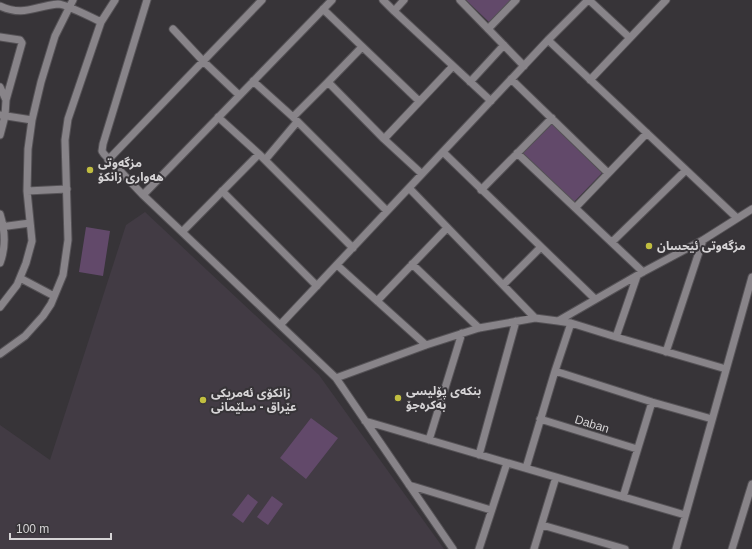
<svg xmlns="http://www.w3.org/2000/svg" width="752" height="549" font-family="Helvetica,'Noto Sans Arabic',sans-serif">
  <style>
    .built { fill: #423b44 }
    .green { fill: #62496a }
    .lines { fill: none; stroke-linecap: round; stroke-linejoin: round }
    .minor-casing { stroke: #555256; stroke-width: 9 }
    .minor { stroke: #888489; stroke-width: 7 }
    .poi-dot { fill: #c1be40; stroke: #373438; stroke-width: 1.5 }
    .labels { text-anchor: middle; dominant-baseline: central; stroke-width: 4; stroke-linejoin: round; paint-order: stroke }
    .poi-label { font-size: 12px; font-weight: bold; fill: #d6d4d6; stroke: #373438; text-anchor: start }
    .street-label { font-size: 12px; fill: #d6d4d6; stroke: #373438 }
  </style>
  <rect width="100%" height="100%" fill="#373438"/>
  <!-- built -->
  <path class="built" d="M 145,212 L 319,375 L 444,549 L 0,549 L 0,425 L 50,460 L 126,225 Z"/>
  <!-- green -->
  <path class="green" d="M 466,0 L 512,0 L 490,23 Z
    M 552,124 L 602,173 L 574,202 L 523,153 Z
    M 86,227 L 110,231 L 103,276 L 79,272 Z
    M 311,418 L 338,438 L 306,479 L 280,458 Z
    M 248,494 L 258,502 L 243,523 L 232,515 Z
    M 272,496 L 283,504 L 268,525 L 257,517 Z"/>
  <g class="lines">
    <!-- minor casing -->
    <g class="minor-casing">
      <path id="minor" d="M 147,0 L 103,144 L 102,151 L 104,154 L 143,195 L 336,378 L 453,549
        M 383,0 L 394,11 L 404,0
        M 460,0 L 524,66
        M 589,0 L 630,38
        M 0,6 C 24,17 35,6 58,4 C 64,4 93,18 101,22
        M 323,9 L 419,101
        M 394,11 L 491,101
        M 173,29 L 203,61 L 239,95
        M 488,29 L 516,0
        M 0,37 L 20,40 L 22,43 L 6,100 L 5,116 L 0,135
        M 548,40 L 737,218
        M 511,79 L 608,173
        M 590,80 L 666,0
        M 253,81 L 293,117 L 328,82 L 384,139 L 422,174
        M 328,82 L 362,47
        M 470,82 L 504,45
        M 0,87 L 6,100
        M 0,115 L 32,120
        M 218,117 L 259,154
        M 293,117 L 387,211
        M 384,139 L 453,66
        M 443,152 L 595,299
        M 517,153 L 643,272
        M 108,160 L 262,0
        M 265,160 L 297,122
        M 409,188 L 535,318
        M 481,190 L 552,118
        M 27,191 L 67,189
        M 222,191 L 317,286
        M 143,195 L 332,0
        M 576,207 L 647,133
        M 0,214 C 5,230 6,247 0,263
        M 0,227 L 30,223
        M 182,232 L 259,154 L 353,248
        M 612,242 L 686,170
        M 412,264 L 479,328
        M 337,265 L 426,345
        M 637,276 L 616,337 L 726,369
        M 20,278 L 54,296
        M 503,285 L 541,247
        M 377,301 L 447,228
        M 0,307 L 17,285 L 26,263 L 32,241 L 27,191 L 28,149 L 32,120 L 41,82 L 55,36 L 73,0
        M 558,321 L 571,323 L 616,337
        M 280,325 L 548,40 L 588,0
        M 666,352 L 703,240
        M 0,354 L 25,336 L 43,316 L 51,304 L 63,275 L 68,240 L 65,140 L 68,119 L 101,22 L 115,0
        M 555,371 L 571,323
        M 336,378 L 426,345 L 479,328 L 535,318 L 558,321 L 643,272 L 703,240 L 752,209
        M 540,419 L 637,449
        M 365,421 L 685,515
        M 429,440 L 462,333
        M 479,455 L 516,321
        M 526,468 L 555,371 L 652,402 L 712,419
        M 409,485 L 491,510
        M 623,497 L 652,402
        M 542,525 L 625,549
        M 479,549 L 507,463
        M 534,549 L 556,477
        M 676,549 L 752,277
        M 732,549 L 752,484"/>
    </g>
    <!-- minor -->
    <use href="#minor" class="minor"/>
  </g>
  <!-- markers -->
  <g class="poi-dot">
    <circle cx="90" cy="170" r="4"/>
    <circle cx="649" cy="246" r="4"/>
    <circle cx="398" cy="398" r="4"/>
    <circle cx="203" cy="400" r="4"/>
  </g>
  <g class="labels">
    <!-- poi labels -->
    <g class="poi-label">
      <text x="98" y="163">مزگەوتی<tspan x="98" dy="14">هەواری زانکۆ</tspan></text>
      <text x="657" y="246">مزگەوتی ئیحسان</text>
      <text x="406" y="391">بنکەی پۆلیسی<tspan x="406" dy="14">بەکرەجۆ</tspan></text>
      <text x="211" y="393">زانکۆی ئەمریکی<tspan x="211" dy="14">عێراق - سلێمانی</tspan></text>
    </g>
    <!-- street labels -->
    <g class="street-label">
      <text transform="translate(592 424) rotate(17)">Daban</text>
    </g>
  </g>
  <!-- scale -->
  <path d="M10 533v6h101v-6" fill="none" stroke="#d6d4d6" stroke-width="2"/>
  <text x="16" y="533" font-size="12" fill="#d6d4d6" stroke="#373438" stroke-width="3" paint-order="stroke">100 m</text>
</svg>
